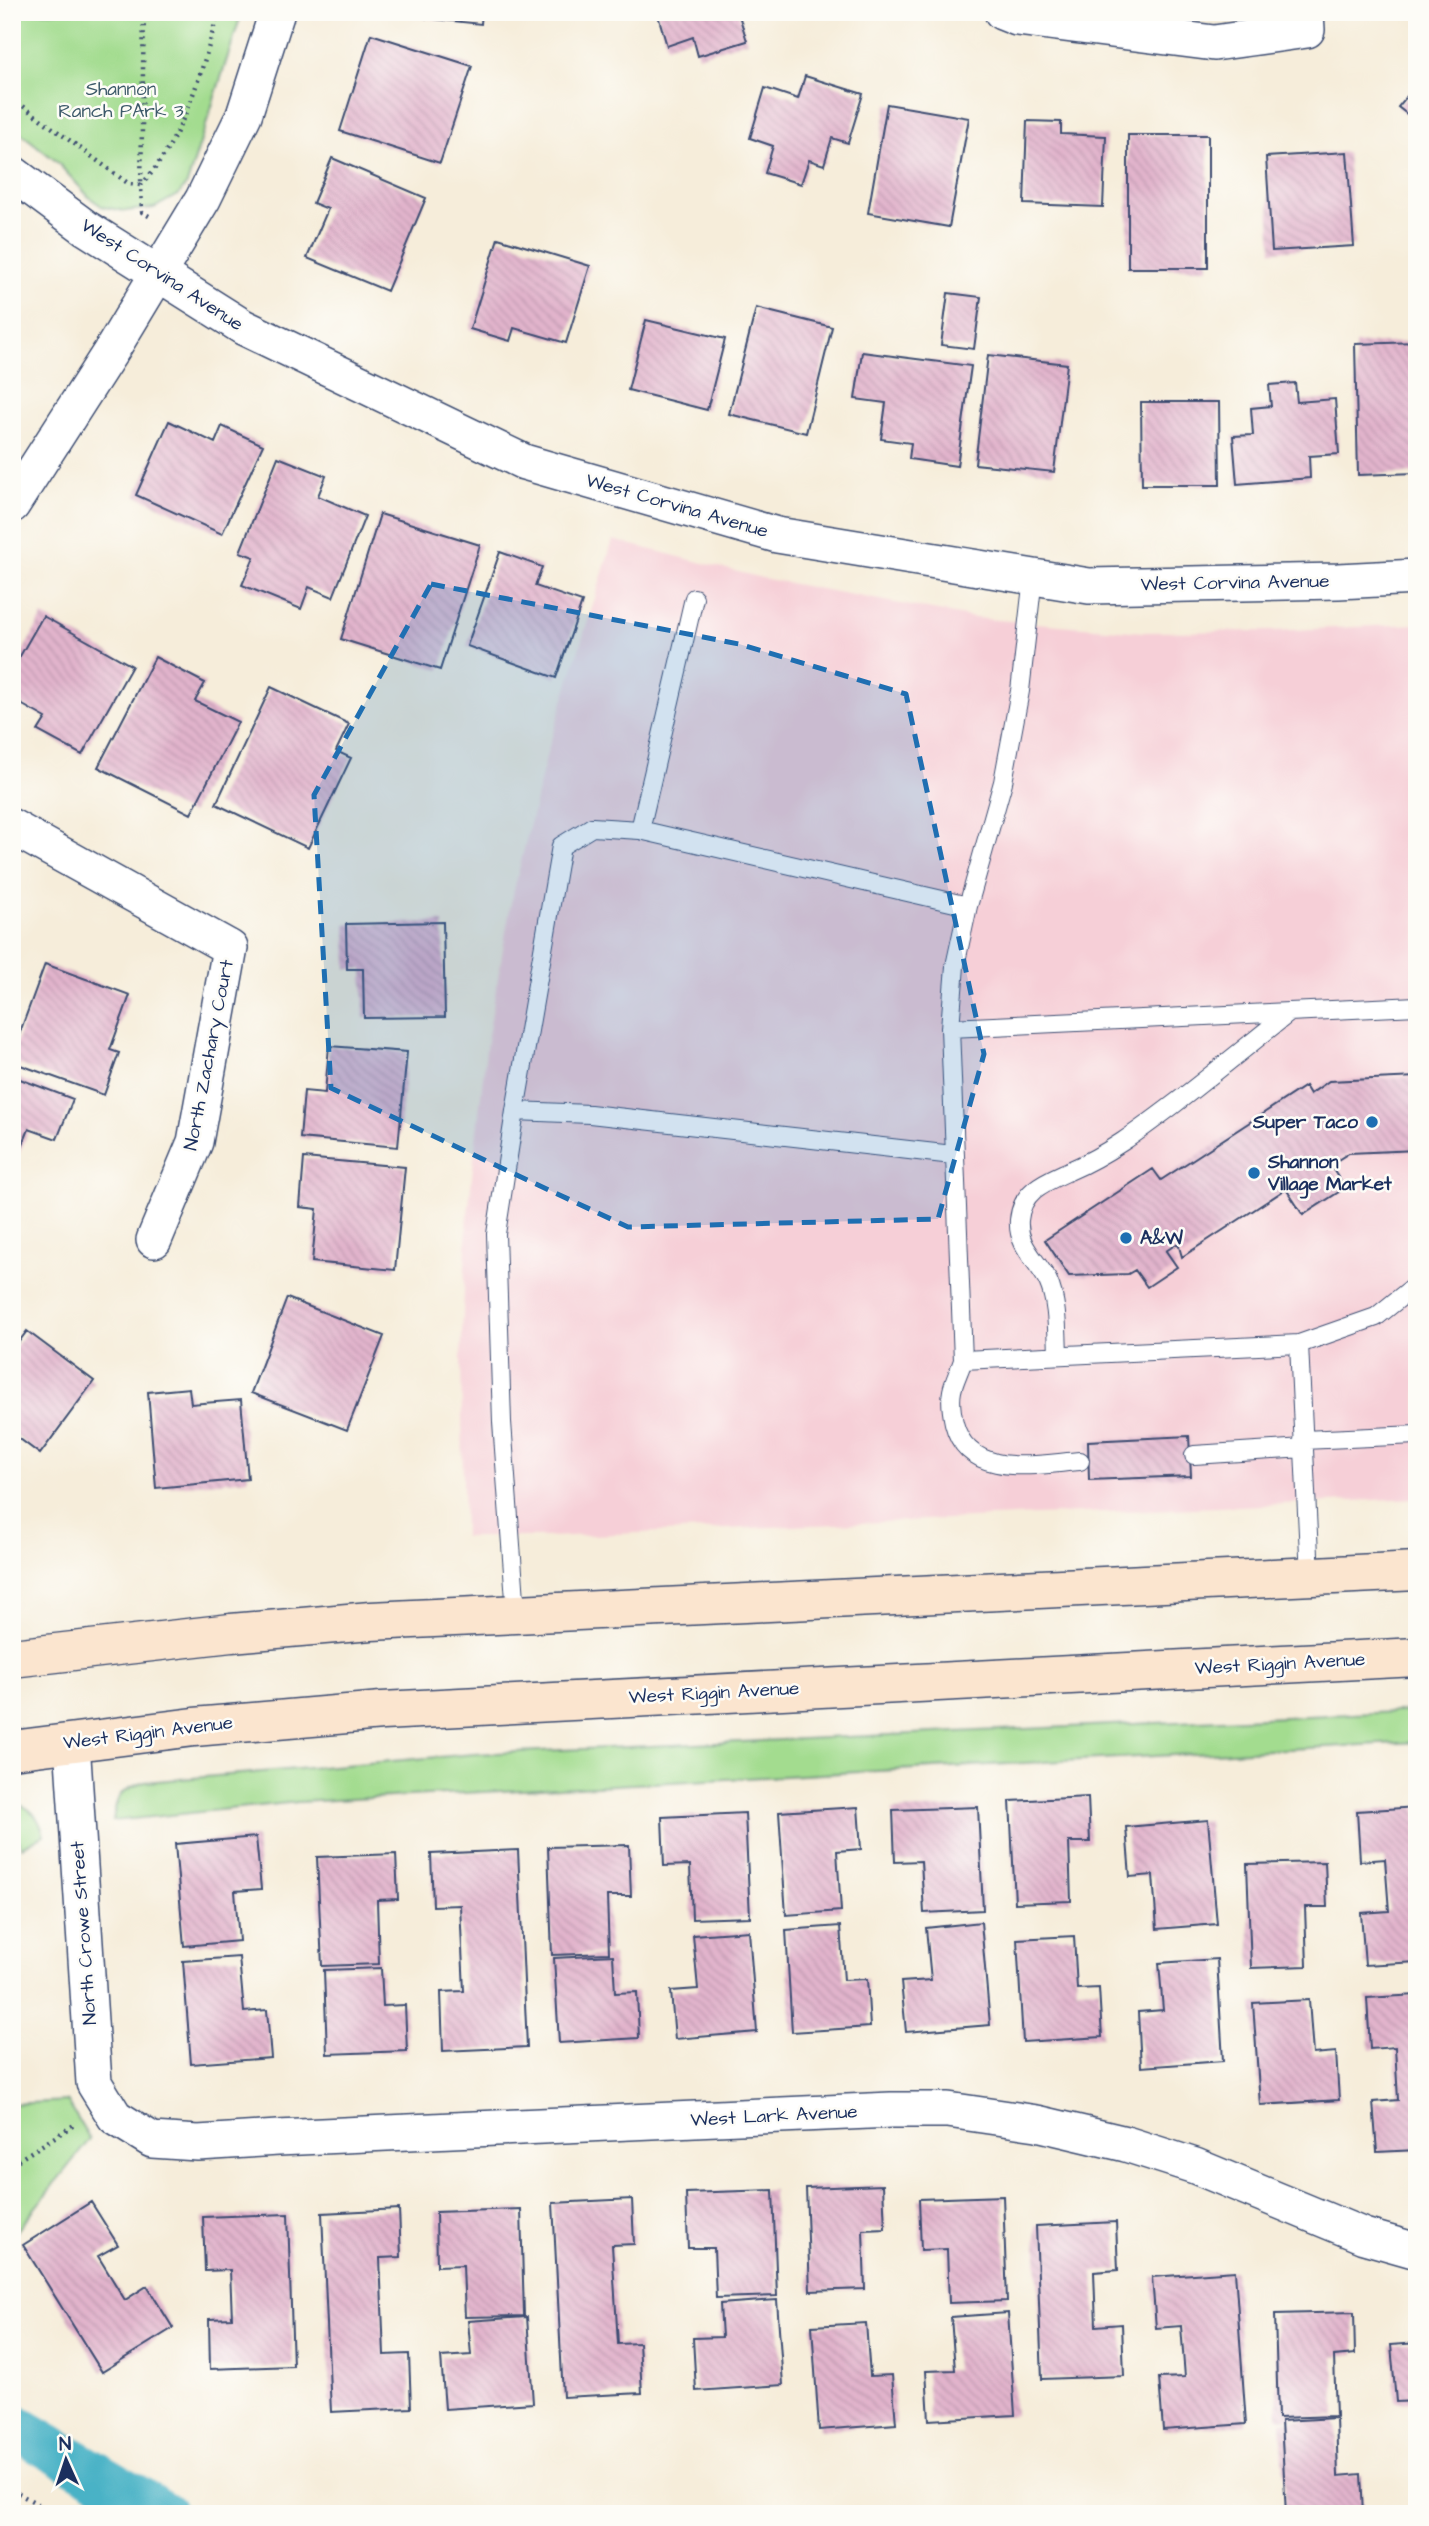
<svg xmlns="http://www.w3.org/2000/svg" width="1429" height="2526" font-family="'Architects Daughter',sans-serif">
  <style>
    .built { fill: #f6cfd7 }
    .green { fill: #a3dc8f; stroke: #5f8676; stroke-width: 2 }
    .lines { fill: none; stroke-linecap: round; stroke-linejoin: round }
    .canal { stroke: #48b2c6; stroke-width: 46 }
    .building { fill: url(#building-back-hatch) }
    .service-casing { stroke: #3c4c71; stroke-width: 20 }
    .minor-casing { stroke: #3c4c71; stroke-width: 38 }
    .secondary-casing { stroke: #3c4c71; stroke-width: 41 }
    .path { stroke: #3c4c71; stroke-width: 4.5; stroke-dasharray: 2 5; stroke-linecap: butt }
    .service { stroke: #fff; stroke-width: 18 }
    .minor { stroke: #fff; stroke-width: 35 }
    .secondary { stroke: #fbe5cf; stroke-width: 38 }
    .marked { fill: #1f6fb2; fill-opacity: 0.2; stroke: #1f6fb2; stroke-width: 5; stroke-dasharray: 14 9; stroke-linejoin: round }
    .poi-dot { fill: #1f6fb2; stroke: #fdfcf7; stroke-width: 2.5 }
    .labels { text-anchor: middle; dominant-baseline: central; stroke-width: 5; stroke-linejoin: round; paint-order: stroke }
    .park-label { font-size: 19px; fill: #3d5a6a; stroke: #fdfcf7 }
    .street-label { font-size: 19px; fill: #1b2f5e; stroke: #fdfcf7 }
    .poi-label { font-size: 19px; font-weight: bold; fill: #1b2f5e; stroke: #fdfcf7; text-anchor: start }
  </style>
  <defs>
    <pattern id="building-back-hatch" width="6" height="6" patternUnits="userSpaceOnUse" patternTransform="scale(1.75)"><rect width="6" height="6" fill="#e2b4cc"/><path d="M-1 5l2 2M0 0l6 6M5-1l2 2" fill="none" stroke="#c19bb2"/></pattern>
  </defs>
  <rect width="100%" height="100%" fill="#fdfcf7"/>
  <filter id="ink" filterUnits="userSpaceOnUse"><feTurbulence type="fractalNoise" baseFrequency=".0143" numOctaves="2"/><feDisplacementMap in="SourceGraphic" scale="14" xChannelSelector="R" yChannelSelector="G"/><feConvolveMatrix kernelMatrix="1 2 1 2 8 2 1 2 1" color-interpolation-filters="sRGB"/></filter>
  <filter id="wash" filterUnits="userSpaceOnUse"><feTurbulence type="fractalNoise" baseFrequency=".00686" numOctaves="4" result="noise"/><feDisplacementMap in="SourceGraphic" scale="28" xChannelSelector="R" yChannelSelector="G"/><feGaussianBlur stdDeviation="1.57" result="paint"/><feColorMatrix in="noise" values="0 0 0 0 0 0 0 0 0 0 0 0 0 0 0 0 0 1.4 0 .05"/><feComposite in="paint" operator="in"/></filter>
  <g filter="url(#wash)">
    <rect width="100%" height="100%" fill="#f6edda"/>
    <!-- built -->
    <path class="built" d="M 613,540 L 762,578 L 975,618 L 1143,632 L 1272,631 L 1417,624 L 1417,1498 L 549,1537 L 464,1537 L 461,1359 L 467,1222 L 487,1041 L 511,903 L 547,753 Z"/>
    <!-- green -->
    <path class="green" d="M 12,12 L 242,12 L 187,184 L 179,194 L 154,208 L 125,211 L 103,207 L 89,197 L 56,161 L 12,126 Z
      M 1417,1711 L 1417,1742 L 298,1802 L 113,1821 C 116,1795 120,1790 145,1782 L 474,1754 Z
      M 12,1803 C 31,1806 39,1817 44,1835 L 22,1847 L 16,1836 L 12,1836 Z
      M 67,2101 L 90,2139 L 12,2237 L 12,2104 Z"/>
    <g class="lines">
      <!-- canal -->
      <path class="canal" d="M 12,2425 L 164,2514"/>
    </g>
    <g id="blocks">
      <!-- building -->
      <path class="building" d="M 396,12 L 482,12 L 481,24 L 396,15 Z
        M 657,12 L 738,12 L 747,41 L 698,56 L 693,37 L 667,46 Z
        M 371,34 L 472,66 L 440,163 L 340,131 Z
        M 805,76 L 863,94 L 848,143 L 832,138 L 824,165 L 809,160 L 801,184 L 765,173 L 773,146 L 750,138 L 765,88 L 798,99 Z
        M 1417,84 L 1417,122 L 1398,107 Z
        M 887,104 L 969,118 L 949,227 L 868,213 Z
        M 1027,121 L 1061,122 L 1061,134 L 1106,136 L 1103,207 L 1024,204 Z
        M 1128,135 L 1208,135 L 1208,268 L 1128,268 Z
        M 1347,152 L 1354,246 L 1272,251 L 1266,157 Z
        M 332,158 L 426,198 L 387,291 L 307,258 L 328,209 L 313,203 Z
        M 498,238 L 590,266 L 566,343 L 514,328 L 510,341 L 470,329 Z
        M 948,293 L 981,297 L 974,349 L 941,345 Z
        M 756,308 L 832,327 L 806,433 L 729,414 Z
        M 646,320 L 725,339 L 707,410 L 628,390 Z
        M 1417,342 L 1417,473 L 1358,475 L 1355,344 Z
        M 862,352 L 971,366 L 957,466 L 909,459 L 911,443 L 881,439 L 886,403 L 855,399 Z
        M 988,355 L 1067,364 L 1054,472 L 975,464 Z
        M 1295,383 L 1297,402 L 1335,399 L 1339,454 L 1309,456 L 1310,478 L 1237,484 L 1233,436 L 1253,435 L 1251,408 L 1271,406 L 1269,385 Z
        M 1141,402 L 1219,402 L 1220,485 L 1142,485 Z
        M 169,421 L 215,443 L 222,426 L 263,445 L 222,534 L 136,495 Z
        M 278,457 L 326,476 L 318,496 L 365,516 L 333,597 L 309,587 L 301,609 L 242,585 L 254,557 L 240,552 Z
        M 380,514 L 480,545 L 440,670 L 341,639 Z
        M 500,552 L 542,567 L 535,586 L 582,602 L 556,678 L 467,646 Z
        M 43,616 L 132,666 L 82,755 L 38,731 L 46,718 L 12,699 L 12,670 Z
        M 155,657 L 205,683 L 195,701 L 238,722 L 191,814 L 98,767 Z
        M 271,687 L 349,724 L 336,751 L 351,758 L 308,848 L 216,804 Z
        M 443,922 L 445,1017 L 364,1018 L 363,969 L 347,969 L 346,924 Z
        M 45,964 L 130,995 L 110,1050 L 119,1053 L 104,1095 L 12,1062 L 12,1054 Z
        M 329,1046 L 407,1052 L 398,1147 L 300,1138 L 304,1091 L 325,1093 Z
        M 12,1076 L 73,1099 L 57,1139 L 29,1129 L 12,1171 Z
        M 1417,1077 L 1417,1150 L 1349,1153 L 1330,1165 L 1345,1188 L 1303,1215 L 1286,1189 L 1182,1257 L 1178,1243 L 1166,1251 L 1177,1267 L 1147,1287 L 1135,1270 L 1128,1274 L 1069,1276 L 1045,1240 L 1153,1169 L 1161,1180 L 1305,1086 L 1310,1094 L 1329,1081 Z
        M 304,1158 L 405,1167 L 395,1270 L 312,1262 L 317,1209 L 300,1207 Z
        M 287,1298 L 384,1336 L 347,1430 L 251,1393 Z
        M 27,1331 L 94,1381 L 40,1454 L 12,1433 L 12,1351 Z
        M 189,1388 L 191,1404 L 241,1400 L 248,1479 L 156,1488 L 148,1392 Z
        M 1189,1436 L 1191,1476 L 1089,1480 L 1088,1441 Z
        M 1088,1797 L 1090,1842 L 1069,1842 L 1071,1901 L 1015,1903 L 1010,1801 Z
        M 858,1807 L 861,1849 L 837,1851 L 841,1911 L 786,1915 L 779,1812 Z
        M 978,1807 L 983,1910 L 924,1913 L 921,1861 L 895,1862 L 893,1810 Z
        M 1417,1807 L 1417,1962 L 1365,1965 L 1361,1913 L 1389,1911 L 1385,1859 L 1360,1861 L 1357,1811 Z
        M 745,1813 L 750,1917 L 692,1919 L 690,1865 L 664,1866 L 662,1817 Z
        M 1208,1820 L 1217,1924 L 1157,1929 L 1153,1875 L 1130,1877 L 1126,1827 Z
        M 256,1837 L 261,1889 L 235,1891 L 239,1941 L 184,1946 L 175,1844 Z
        M 629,1845 L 631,1896 L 607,1896 L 609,1953 L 552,1955 L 548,1847 Z
        M 518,1850 L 527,2047 L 443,2051 L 441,1992 L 464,1991 L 460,1905 L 433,1906 L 431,1854 Z
        M 396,1854 L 398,1899 L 377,1900 L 379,1964 L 322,1966 L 317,1857 Z
        M 1325,1862 L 1327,1907 L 1305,1907 L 1307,1966 L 1251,1968 L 1247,1864 Z
        M 981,1922 L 990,2025 L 906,2032 L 901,1982 L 931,1980 L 926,1928 Z
        M 840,1926 L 844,1980 L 867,1979 L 870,2027 L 792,2032 L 786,1930 Z
        M 749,1931 L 757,2032 L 675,2039 L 671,1991 L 698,1989 L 693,1935 Z
        M 1074,1936 L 1077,1989 L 1099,1988 L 1102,2037 L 1023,2042 L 1017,1939 Z
        M 613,1955 L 615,1993 L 637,1992 L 639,2038 L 559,2043 L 554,1958 Z
        M 239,1957 L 244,2012 L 267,2010 L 271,2058 L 191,2064 L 183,1961 Z
        M 1217,1959 L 1223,2061 L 1141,2067 L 1138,2012 L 1163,2010 L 1159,1963 Z
        M 381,1968 L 383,2006 L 405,2005 L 407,2051 L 327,2054 L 324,1970 Z
        M 1417,1995 L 1417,2150 L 1377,2152 L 1373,2102 L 1398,2100 L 1395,2047 L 1370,2049 L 1367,1998 Z
        M 1309,2000 L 1313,2054 L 1336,2052 L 1339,2100 L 1260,2105 L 1253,2003 Z
        M 12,2043 L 14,2043 L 17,2080 L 12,2081 Z
        M 883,2185 L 885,2229 L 863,2230 L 865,2289 L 810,2291 L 806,2188 Z
        M 773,2190 L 777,2296 L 716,2298 L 714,2248 L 688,2248 L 686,2193 Z
        M 1003,2196 L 1007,2301 L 949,2303 L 947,2249 L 921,2250 L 919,2199 Z
        M 632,2199 L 634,2244 L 612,2245 L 618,2344 L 639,2343 L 642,2393 L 563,2397 L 553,2203 Z
        M 91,2202 L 118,2245 L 98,2256 L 125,2300 L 147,2286 L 173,2328 L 102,2372 L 23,2245 Z
        M 399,2209 L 401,2257 L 380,2258 L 384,2355 L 409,2354 L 411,2408 L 331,2412 L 322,2213 Z
        M 521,2209 L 524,2316 L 465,2317 L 463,2265 L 437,2266 L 436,2212 Z
        M 288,2214 L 293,2366 L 210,2369 L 209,2319 L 232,2318 L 230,2270 L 205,2271 L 203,2217 Z
        M 1116,2222 L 1118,2270 L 1094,2272 L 1096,2326 L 1122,2324 L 1124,2376 L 1042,2379 L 1036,2226 Z
        M 1235,2271 L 1246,2424 L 1163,2430 L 1159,2378 L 1185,2377 L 1181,2326 L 1156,2328 L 1152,2277 Z
        M 777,2300 L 783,2385 L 696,2391 L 693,2338 L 722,2337 L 720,2304 Z
        M 1354,2312 L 1355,2354 L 1334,2356 L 1336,2416 L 1278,2418 L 1275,2314 Z
        M 1008,2313 L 1015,2415 L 929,2420 L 926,2371 L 955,2370 L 951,2317 Z
        M 527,2317 L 533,2403 L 445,2409 L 441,2357 L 471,2355 L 468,2321 Z
        M 866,2323 L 870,2376 L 892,2375 L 896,2424 L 819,2430 L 812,2326 Z
        M 1417,2343 L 1417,2401 L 1396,2402 L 1391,2345 Z
        M 1336,2418 L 1338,2476 L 1361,2474 L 1363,2514 L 1286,2514 L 1281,2421 Z"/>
    </g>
  </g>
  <g filter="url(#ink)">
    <use href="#blocks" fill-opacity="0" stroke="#3c4c71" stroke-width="2"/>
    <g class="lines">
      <!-- service casing -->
      <g class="service-casing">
        <path id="service" d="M 1033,577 L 1020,691 L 1003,782 L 968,906 L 955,966 L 950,1028 L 963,1360 L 1299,1344 L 1376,1317 L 1417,1284
          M 640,830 L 694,598
          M 950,1028 L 1417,1006
          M 515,1111 L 561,846 L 592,827 L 640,830 L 968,906
          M 1299,1344 L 1310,1576
          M 1058,1355 C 1057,1332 1058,1303 1048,1281 C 1037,1260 1017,1246 1019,1220 C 1022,1190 1045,1182 1069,1171 C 1107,1155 1140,1130 1173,1105 C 1212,1075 1251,1043 1290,1012
          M 963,1360 C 960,1370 954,1381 952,1391 C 950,1401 952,1414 954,1423 C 968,1480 1037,1464 1080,1461
          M 1303,1440 L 1417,1435
          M 1194,1455 L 1304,1448
          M 516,1613 L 502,1422 L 496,1234 L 515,1111 L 590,1114 L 953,1155"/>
      </g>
      <!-- minor casing -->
      <g class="minor-casing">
        <path id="minor" d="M 1002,12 L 1017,18 L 1214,43 L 1307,30 L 1306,12
          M 12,173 L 86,228 L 243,327 L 524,462 L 777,535 L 1089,586 L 1338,581 L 1417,577
          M 12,505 L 113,348 L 203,199 L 244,115 L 277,12
          M 12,827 L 230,948 L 195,1142 L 154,1240
          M 72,1742 L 94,2083 L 115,2117 L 152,2140 L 198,2143 L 278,2138 L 891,2110 L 948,2110 L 1037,2123 L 1126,2144 L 1195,2166 L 1364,2236 L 1417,2251"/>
      </g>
      <!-- secondary casing -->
      <g class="secondary-casing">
        <path id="secondary" d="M 12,1658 L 231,1633 L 371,1621 L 1417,1571
          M 12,1750 L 194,1727 L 382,1711 L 1417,1657"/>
      </g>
      <!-- path -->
      <path class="path" d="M 12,98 L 129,184 L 141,185 L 144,12
        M 149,216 L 142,212 L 141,185 C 182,142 203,70 218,12
        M 12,2164 L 74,2125
        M 12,2490 L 56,2514"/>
      <!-- service -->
      <use href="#service" class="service"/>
      <!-- minor -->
      <use href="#minor" class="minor"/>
      <!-- secondary -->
      <use href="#secondary" class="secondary"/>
    </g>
  </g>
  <!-- marked area -->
  <path class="marked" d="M 431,584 L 739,644 L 906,694 L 984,1054 L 938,1219 L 628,1227 L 331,1088 L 314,795 Z"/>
  <!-- markers -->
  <g class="poi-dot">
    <circle cx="1372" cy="1122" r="7"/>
    <circle cx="1254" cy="1173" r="7"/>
    <circle cx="1126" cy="1238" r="7"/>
  </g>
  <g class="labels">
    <!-- park labels -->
    <g class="park-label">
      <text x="121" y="89">Shannon<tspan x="121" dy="22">Ranch PArk 3</tspan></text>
    </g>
    <!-- street labels -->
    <g class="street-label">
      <text transform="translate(162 275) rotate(33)">West Corvina Avenue</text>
      <text transform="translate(677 506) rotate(16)">West Corvina Avenue</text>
      <text transform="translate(1235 583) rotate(-1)">West Corvina Avenue</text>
      <text transform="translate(209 1055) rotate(-79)">North Zachary Court</text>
      <text transform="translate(1280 1664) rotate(-3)">West Riggin Avenue</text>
      <text transform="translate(714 1693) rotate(-3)">West Riggin Avenue</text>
      <text transform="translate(148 1733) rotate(-7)">West Riggin Avenue</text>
      <text transform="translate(84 1933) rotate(-94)">North Crowe Street</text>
      <text transform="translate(774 2116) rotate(-3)">West Lark Avenue</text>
    </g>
    <!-- poi labels -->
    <g class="poi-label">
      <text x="1358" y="1122" text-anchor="end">Super Taco</text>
      <text x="1268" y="1162">Shannon<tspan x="1268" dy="22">Village Market</tspan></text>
      <text x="1140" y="1238">A&amp;W</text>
    </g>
  </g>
  <!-- margin -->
  <rect width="1429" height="2526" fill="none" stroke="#fdfcf7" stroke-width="42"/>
  <!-- north arrow -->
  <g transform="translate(66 2460) rotate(357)" stroke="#fdfcf7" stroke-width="5" paint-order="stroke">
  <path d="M0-5L12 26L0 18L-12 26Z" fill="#1b2f5e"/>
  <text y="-10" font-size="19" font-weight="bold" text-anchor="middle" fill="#1b2f5e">N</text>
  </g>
</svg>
